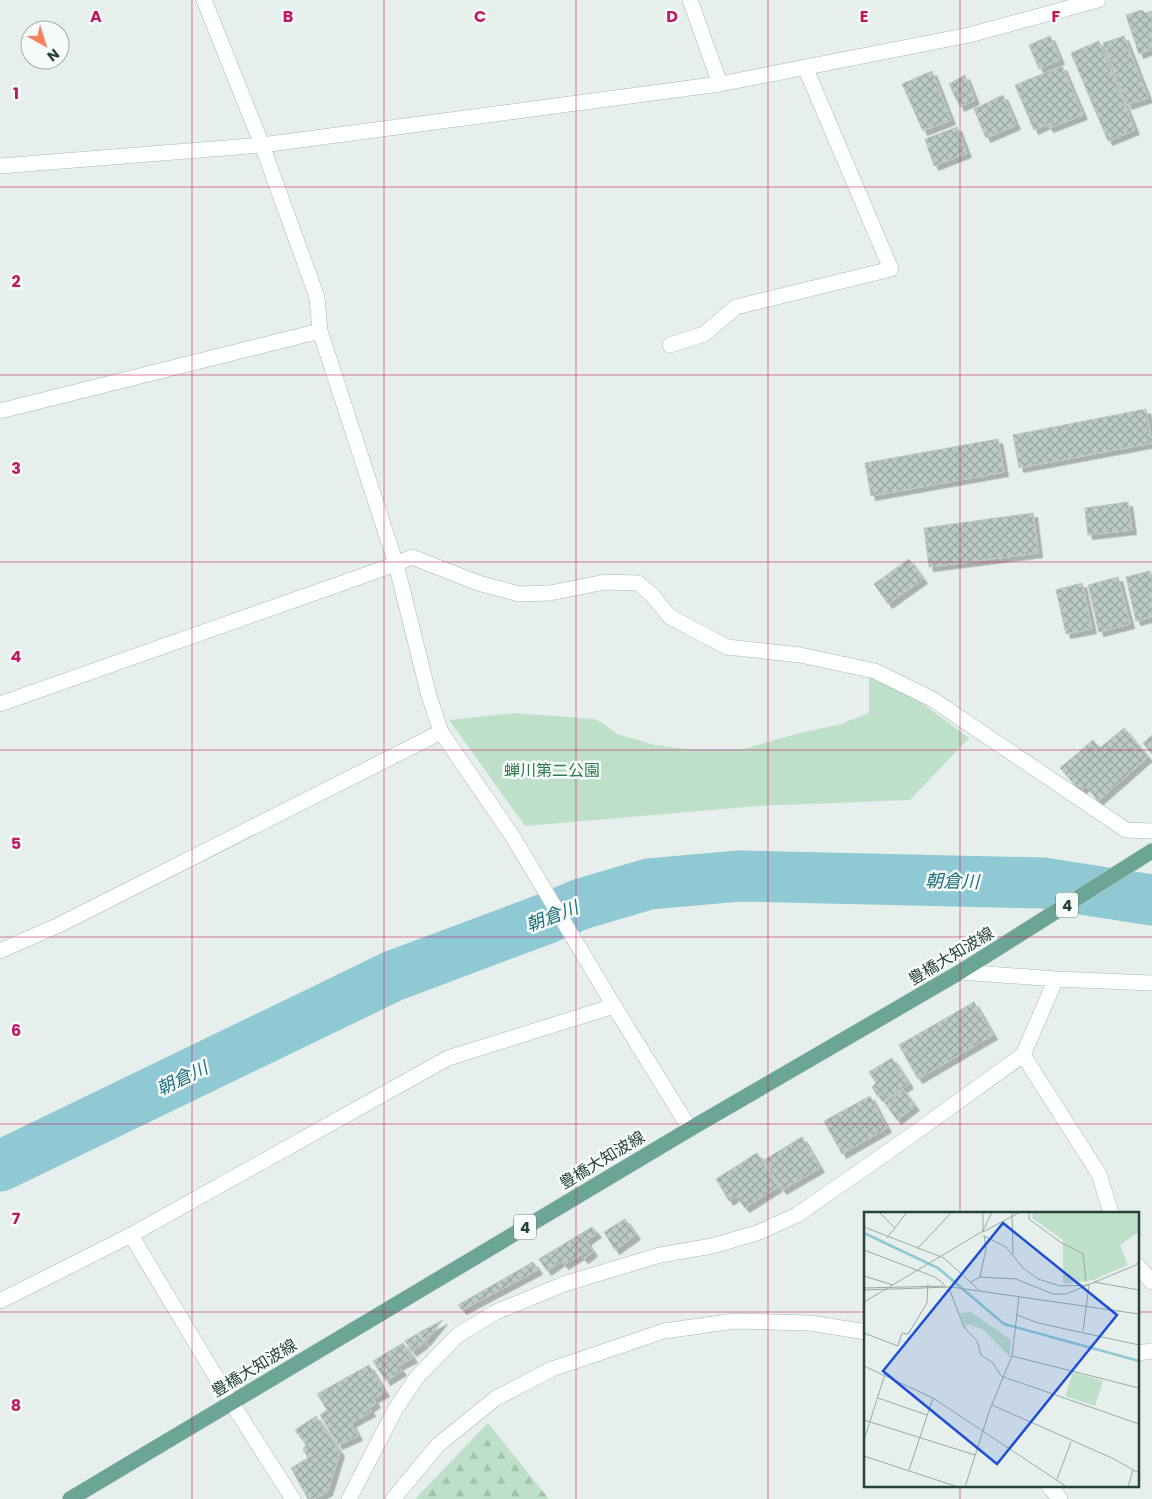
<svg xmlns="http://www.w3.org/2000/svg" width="1152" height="1499" font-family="Poppins,'Noto Sans JP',sans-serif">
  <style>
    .forest { fill: url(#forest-firs) }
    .green { fill: #bfe0c8 }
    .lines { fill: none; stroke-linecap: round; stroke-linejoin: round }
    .river { stroke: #8ec9d4; stroke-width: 51 }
    .building { fill: url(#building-cross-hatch); stroke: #b8c9c2; filter: url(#shadow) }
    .service-casing { stroke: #a8b8b2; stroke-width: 16 }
    .minor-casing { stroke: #a8b8b2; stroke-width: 16 }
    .tertiary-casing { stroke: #a8b8b2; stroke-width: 16 }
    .primary-casing { stroke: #c2cac8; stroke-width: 16 }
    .service { stroke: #fff; stroke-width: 15 }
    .minor { stroke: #fff; stroke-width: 15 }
    .tertiary { stroke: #fff; stroke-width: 15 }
    .primary { stroke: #6aa596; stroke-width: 15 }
    .grid { fill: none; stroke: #c2185b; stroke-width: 1; stroke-opacity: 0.55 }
    .labels { text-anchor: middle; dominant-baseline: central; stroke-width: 5; stroke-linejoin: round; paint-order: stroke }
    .shield { fill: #f7fbf9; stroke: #637a73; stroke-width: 1 }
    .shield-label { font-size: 15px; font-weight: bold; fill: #24423a }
    .park-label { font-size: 16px; fill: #2d7a4b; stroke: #f7fbf9 }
    .street-label { font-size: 16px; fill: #24423a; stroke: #f7fbf9 }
    .water-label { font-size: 18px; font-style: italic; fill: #1c6f80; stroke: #f7fbf9 }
    .inset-river { fill: none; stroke: #8ec9d4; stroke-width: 2.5 }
    .inset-road { fill: none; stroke: #98aaa4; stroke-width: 1 }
    .view { fill: #1d4ed8; fill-opacity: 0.15; stroke: #1d4ed8; stroke-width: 2.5 }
    .inset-edge { fill: none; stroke: #24423a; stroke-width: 2.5 }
    .grid-label { font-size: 16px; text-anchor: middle; font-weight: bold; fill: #c2185b; stroke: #f7fbf9; stroke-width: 5; stroke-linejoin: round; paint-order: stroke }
  </style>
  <defs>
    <pattern id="forest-firs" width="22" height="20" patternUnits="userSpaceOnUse" patternTransform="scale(1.25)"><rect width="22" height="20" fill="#bfe0c8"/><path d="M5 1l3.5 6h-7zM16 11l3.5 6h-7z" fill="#a4c1ad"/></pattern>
    <pattern id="building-cross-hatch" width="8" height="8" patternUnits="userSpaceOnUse" patternTransform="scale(1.25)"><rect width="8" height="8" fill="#bbcac4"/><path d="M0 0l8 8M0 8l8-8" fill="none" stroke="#98a6a0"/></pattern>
    <filter id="shadow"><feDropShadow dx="4.5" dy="4.5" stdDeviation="0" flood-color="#0004"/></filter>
  </defs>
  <rect width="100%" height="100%" fill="#e6efeb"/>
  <!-- forest -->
  <path class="forest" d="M 488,1423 L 549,1499 L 415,1499 Z"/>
  <!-- green -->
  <path class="green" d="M 869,677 L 912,696 L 969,738 L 910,800 L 758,806 L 525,826 L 449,720 L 514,713 L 594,719 L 601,722 L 617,734 L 655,745 L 686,749 L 744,749 L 796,734 L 841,724 L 869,713 Z"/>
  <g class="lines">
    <!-- river -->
    <path class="river" d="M 0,1166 L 393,976 L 545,919 L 581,904 L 649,884 L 739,876 L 1043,883 L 1152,900"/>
  </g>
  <!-- building -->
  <path class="building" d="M 1142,10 L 1145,13 L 1152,11 L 1152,49 L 1139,54 L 1126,15 Z
    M 1050,36 L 1060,60 L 1039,69 L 1029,45 Z
    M 1124,36 L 1148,98 L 1127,105 L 1103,43 Z
    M 1099,41 L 1135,130 L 1108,141 L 1071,53 Z
    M 1062,66 L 1083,115 L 1049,128 L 1047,124 L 1034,130 L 1015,85 Z
    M 932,71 L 951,120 L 923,131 L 902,84 Z
    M 965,75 L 975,100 L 960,107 L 949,84 Z
    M 1003,95 L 1016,125 L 986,138 L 974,109 Z
    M 957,127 L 967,153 L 934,166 L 925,139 Z
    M 1146,409 L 1152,443 L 1019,468 L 1013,435 Z
    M 998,439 L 1004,472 L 871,496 L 865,463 Z
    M 1128,502 L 1132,530 L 1088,535 L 1085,508 Z
    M 1033,513 L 1038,553 L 929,567 L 924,528 Z
    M 909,559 L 923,579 L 888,604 L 874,584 Z
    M 1150,571 L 1152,577 L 1152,617 L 1136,621 L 1126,577 Z
    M 1118,577 L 1130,624 L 1099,632 L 1088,585 Z
    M 1082,583 L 1092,629 L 1066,634 L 1056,590 Z
    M 1124,728 L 1148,757 L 1098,801 L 1086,786 L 1080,791 L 1060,768 L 1093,740 L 1100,748 Z
    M 1152,735 L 1152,754 L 1143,743 Z
    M 974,1002 L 993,1035 L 918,1079 L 899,1045 Z
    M 892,1058 L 909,1084 L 887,1099 L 883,1094 L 878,1097 L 872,1087 L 876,1083 L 869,1072 Z
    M 903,1090 L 915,1106 L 897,1120 L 884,1102 Z
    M 870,1096 L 887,1128 L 842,1154 L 824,1121 Z
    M 802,1137 L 820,1168 L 782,1190 L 764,1160 Z
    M 757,1153 L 778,1187 L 745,1208 L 736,1196 L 729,1201 L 716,1179 Z
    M 625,1219 L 636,1235 L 615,1250 L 604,1232 Z
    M 592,1227 L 597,1233 L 586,1241 L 593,1252 L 584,1259 L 580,1255 L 564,1265 L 561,1261 L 547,1271 L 539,1259 Z
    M 533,1262 L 538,1270 L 462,1310 L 458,1305 Z
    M 443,1320 L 425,1342 L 418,1333 Z
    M 417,1334 L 424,1343 L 412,1352 L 405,1341 Z
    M 403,1343 L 413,1358 L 398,1366 L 402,1371 L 386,1381 L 373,1361 Z
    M 369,1365 L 385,1392 L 373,1399 L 376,1403 L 369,1408 L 371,1412 L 351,1423 L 358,1436 L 338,1445 L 320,1415 L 327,1410 L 317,1394 Z
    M 316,1416 L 340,1452 L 328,1491 L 315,1499 L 308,1499 L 291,1468 L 308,1458 L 303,1449 L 306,1445 L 295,1430 Z"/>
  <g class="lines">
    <!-- service casing -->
    <g class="service-casing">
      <path id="service" d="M 670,345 L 704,334 L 736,307 L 891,269 L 805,67"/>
    </g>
    <!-- minor casing -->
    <g class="minor-casing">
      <path id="minor" d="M 204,0 L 262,145 L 317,297 L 320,331 L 396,564 L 429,696 L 441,732 L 513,837 L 614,1006 L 690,1129
        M 690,0 L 720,84
        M 0,166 L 262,145 L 720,84 L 969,35 L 1098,0
        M 0,411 L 320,331
        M 396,564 L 412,557 L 478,583 L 519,594 L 550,593 L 605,582 L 638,583 L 652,595 L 670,617 L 727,647 L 800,655 L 875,671 L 932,699 L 1126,830 L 1152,831
        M 0,951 L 59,925 L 441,732
        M 960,972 L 1056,979 L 1152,983
        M 1023,1055 L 1099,1174 L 1111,1213
        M 131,1235 L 231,1402 L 293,1499
        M 1138,1266 L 1152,1282
        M 0,1301 L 131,1235 L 448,1058 L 614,1006
        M 1138,1353 L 1152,1351
        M 1048,1485 L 1060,1499
        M 349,1499 L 395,1410 L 417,1377 L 458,1335 L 496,1312 L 564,1284 L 660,1255 L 712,1246 L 757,1233 L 797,1215 L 909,1137 L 1023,1055 L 1056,979
        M 393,1499 L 438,1445 L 496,1398 L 552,1369 L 664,1331 L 735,1321 L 810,1323 L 866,1332"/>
    </g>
    <!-- tertiary casing -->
    <g class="tertiary-casing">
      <path id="tertiary" d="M 0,704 L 396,564"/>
    </g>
    <!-- primary casing -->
    <g class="primary-casing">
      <path id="primary" d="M 70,1499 L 690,1129 L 960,972 L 1152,851"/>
    </g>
    <!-- service -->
    <use href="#service" class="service"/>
    <!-- minor -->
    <use href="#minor" class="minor"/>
    <!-- tertiary -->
    <use href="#tertiary" class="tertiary"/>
    <!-- primary -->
    <use href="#primary" class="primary"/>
  </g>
  <!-- grid -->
  <path class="grid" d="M 192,0 L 192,1499M 384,0 L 384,1499M 576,0 L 576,1499M 768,0 L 768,1499M 960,0 L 960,1213M 0,187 L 1152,187M 0,375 L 1152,375M 0,562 L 1152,562M 0,750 L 1152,750M 0,937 L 1152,937M 0,1124 L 1152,1124M 0,1312 L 866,1312M 1138,1312 L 1152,1312M 960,1485 L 960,1499"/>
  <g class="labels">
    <!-- shield labels -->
    <g class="shield">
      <rect x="1056" y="892.5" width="22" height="25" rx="4"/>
      <rect x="514" y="1214.5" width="22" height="25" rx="4"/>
    </g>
    <g class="shield-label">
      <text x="1067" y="905">4</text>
      <text x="525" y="1227">4</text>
    </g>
    <!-- park labels -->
    <g class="park-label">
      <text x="552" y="770">蝉川第二公園</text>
    </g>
    <!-- street labels -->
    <g class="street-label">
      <text transform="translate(951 956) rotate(-31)">豊橋大知波線</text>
      <text transform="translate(602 1160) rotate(-31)">豊橋大知波線</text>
      <text transform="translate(254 1368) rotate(-31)">豊橋大知波線</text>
    </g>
    <!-- water labels -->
    <g class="water-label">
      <text transform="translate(952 881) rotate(1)">朝倉川</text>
      <text transform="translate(552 916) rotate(-21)">朝倉川</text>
      <text transform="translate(182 1078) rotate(-26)">朝倉川</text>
    </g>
  </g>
  <!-- overview -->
  <g transform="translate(864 1212)">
    <rect width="275" height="275" fill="#e6efeb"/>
    <path d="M 169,0 L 275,0 L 275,20 L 256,33 L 264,53 L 229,68 L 199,72 L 199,28 L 168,6 Z" fill="#bfe0c8"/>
    <path d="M 107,100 L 147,128 L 146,145 L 120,118 L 104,112 L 101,115 L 96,101 ZM 209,160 L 239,169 L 231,194 L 201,184 Z" fill="#bfe0c8"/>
    <path class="inset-river" d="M 0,21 L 74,56 L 140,112 L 275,149"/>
    <path class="inset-road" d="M 15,0 L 31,16M 119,0 L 119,20 L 156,0M 148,0 L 149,42M 165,0 L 165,7 L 196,30 L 219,42 L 222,70M 0,15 L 80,46 L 116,79M 120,24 L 142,35 L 159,56 L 174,67 L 196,74 L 225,73 L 219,119M 23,26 L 43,0M 53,37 L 88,0M 0,38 L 71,65 L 80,72M 0,64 L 29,73M 116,65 L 122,37 L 120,23M 107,70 L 116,65 L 152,67 L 189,82 L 202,82 L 272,53 L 275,48M 230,70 L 275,78M 0,76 L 82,74M 85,76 L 100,115 L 113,129 L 117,143 L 129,151 L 137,164 L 275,212M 0,78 L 87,75 L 275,102M 0,90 L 119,19 L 128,0M 153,103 L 174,111 L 275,133M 0,121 L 34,134 L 38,121 L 44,122 L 63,91 L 64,72M 148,144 L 275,176M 0,154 L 69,186 L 203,275M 14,186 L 63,203M 128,193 L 248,246 L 275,261M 0,208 L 111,243M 0,228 L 21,162M 0,244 L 94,275M 45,258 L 69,186M 193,267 L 207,230M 101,275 L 126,197 L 148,144 L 155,85M 264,275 L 269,258"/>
    <path class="view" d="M 139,11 L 253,103 L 133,252 L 19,159 Z"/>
    <rect width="275" height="275" class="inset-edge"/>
  </g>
  <g class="grid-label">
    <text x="96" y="22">A</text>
    <text x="288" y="22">B</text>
    <text x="480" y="22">C</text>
    <text x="672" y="22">D</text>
    <text x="864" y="22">E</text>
    <text x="1056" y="22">F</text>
    <text x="16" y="99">1</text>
    <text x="16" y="287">2</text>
    <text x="16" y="474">3</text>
    <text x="16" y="662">4</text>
    <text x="16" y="849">5</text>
    <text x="16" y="1036">6</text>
    <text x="16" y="1224">7</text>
    <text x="16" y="1411">8</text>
  </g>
  <!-- north arrow -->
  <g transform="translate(45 45) rotate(141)"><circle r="24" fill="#f7fbf9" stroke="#a3b1ad"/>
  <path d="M0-4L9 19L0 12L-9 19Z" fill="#f4845f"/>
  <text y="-8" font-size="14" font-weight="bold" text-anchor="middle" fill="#24423a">N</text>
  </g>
</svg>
